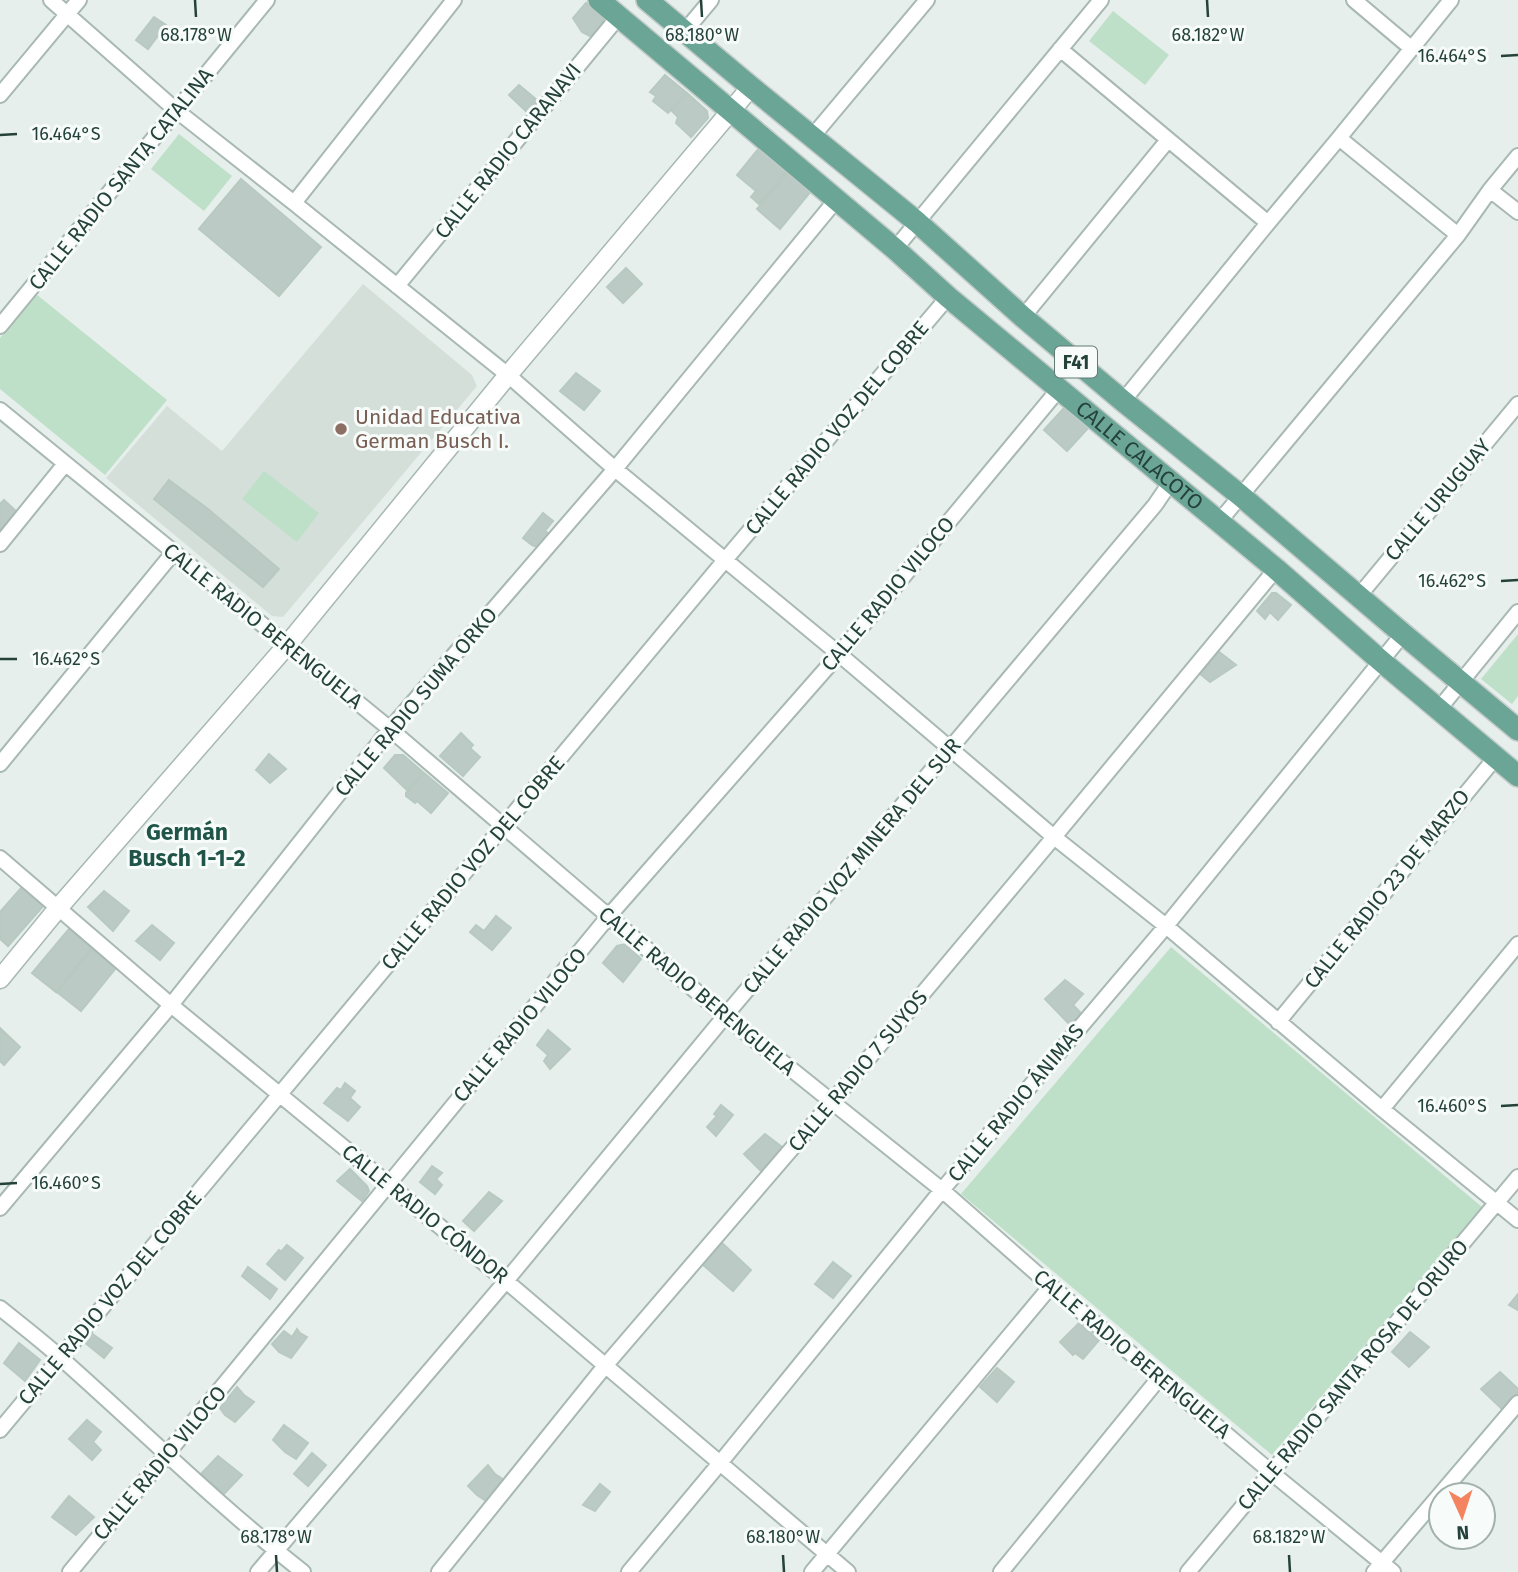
<svg xmlns="http://www.w3.org/2000/svg" width="1518" height="1572" font-family="'Fira Sans',sans-serif">
  <style>
    .built { fill: #d4dfda }
    .green { fill: #bfe0c8 }
    .building { fill: #bbcac4; stroke: #b8c9c2; stroke-width: 2 }
    .lines { fill: none; stroke-linecap: round; stroke-linejoin: round }
    .minor-casing { stroke: #a8b8b2; stroke-width: 18 }
    .tertiary-casing { stroke: #a8b8b2; stroke-width: 21 }
    .primary-casing { stroke: #c2cac8; stroke-width: 24 }
    .minor { stroke: #fff; stroke-width: 14 }
    .tertiary { stroke: #fff; stroke-width: 18 }
    .primary { stroke: #6aa596; stroke-width: 21 }
    .ticks { fill: none; stroke: #24423a; stroke-width: 2.5 }
    .education-dot { fill: #8d6e63; stroke: #f7fbf9; stroke-width: 2.5 }
    .labels { text-anchor: middle; dominant-baseline: central; stroke-width: 6; stroke-linejoin: round; paint-order: stroke }
    .shield { fill: #f7fbf9; stroke: #637a73; stroke-width: 2 }
    .shield-label { font-size: 19px; font-weight: bold; fill: #24423a }
    .street-label { font-size: 21px; fill: #24423a; stroke: #f7fbf9 }
    .education-label { font-size: 21px; fill: #785e54; stroke: #f7fbf9; text-anchor: start }
    .neighbourhood-label { font-size: 23px; font-weight: bold; fill: #1f5548; stroke: #f7fbf9 }
    .ticks-label { font-size: 18px; text-anchor: middle; fill: #24423a; stroke: #f7fbf9; stroke-width: 6; stroke-linejoin: round; paint-order: stroke }
  </style>
  <rect width="100%" height="100%" fill="#e6efeb"/>
  <!-- built -->
  <path class="built" d="M 363,284 L 472,375 L 477,386 L 283,617 L 272,616 L 106,478 L 167,406 L 222,451 Z"/>
  <!-- green -->
  <path class="green" d="M 1113,11 L 1169,55 L 1145,85 L 1089,41 Z
    M 179,134 L 232,176 L 204,211 L 151,169 Z
    M 36,294 L 167,400 L 105,475 L 0,389 L 0,338 Z
    M 264,471 L 319,513 L 297,542 L 242,499 Z
    M 1518,634 L 1518,696 L 1512,704 L 1481,679 Z
    M 1171,947 L 1482,1207 L 1272,1455 L 961,1194 Z"/>
  <!-- building -->
  <path class="building" d="M 586,3 L 603,20 L 600,27 L 590,36 L 582,32 L 573,18 Z
    M 154,17 L 166,25 L 148,49 L 136,40 Z
    M 665,75 L 687,93 L 668,113 L 653,101 L 656,96 L 650,92 Z
    M 519,85 L 538,101 L 529,114 L 509,95 Z
    M 687,93 L 707,111 L 708,118 L 691,137 L 676,123 L 678,117 L 671,110 Z
    M 760,147 L 788,170 L 759,204 L 751,197 L 756,191 L 737,175 Z
    M 789,171 L 812,190 L 780,229 L 757,209 Z
    M 241,179 L 321,247 L 279,296 L 199,229 Z
    M 626,268 L 642,284 L 623,303 L 607,287 Z
    M 576,373 L 600,391 L 584,410 L 560,391 Z
    M 1065,407 L 1089,427 L 1067,451 L 1044,430 Z
    M 169,480 L 208,509 L 279,569 L 263,587 L 154,499 Z
    M 4,500 L 18,513 L 0,533 L 0,504 Z
    M 543,513 L 553,521 L 545,531 L 549,534 L 538,547 L 532,545 L 523,538 Z
    M 1272,593 L 1276,593 L 1291,605 L 1278,620 L 1270,612 L 1265,619 L 1257,611 Z
    M 1218,651 L 1236,665 L 1210,682 L 1199,673 Z
    M 461,733 L 473,745 L 470,748 L 480,757 L 463,776 L 440,756 Z
    M 269,754 L 286,769 L 270,783 L 256,770 Z
    M 395,755 L 403,755 L 424,773 L 408,791 L 384,768 Z
    M 424,773 L 448,793 L 431,813 L 417,801 L 415,803 L 406,796 L 406,793 Z
    M 22,887 L 44,905 L 8,946 L 0,939 L 0,912 Z
    M 104,891 L 129,911 L 113,931 L 88,907 Z
    M 496,916 L 511,928 L 492,950 L 470,932 L 476,925 L 484,931 Z
    M 152,925 L 174,943 L 160,960 L 136,941 Z
    M 69,929 L 92,948 L 56,992 L 32,973 Z
    M 626,944 L 641,959 L 623,982 L 603,963 L 617,946 Z
    M 92,949 L 116,968 L 81,1011 L 57,992 Z
    M 1065,980 L 1083,994 L 1073,1005 L 1081,1013 L 1071,1026 L 1045,999 Z
    M 0,1028 L 20,1047 L 4,1065 L 0,1061 Z
    M 548,1030 L 570,1049 L 550,1069 L 544,1061 L 548,1055 L 537,1045 Z
    M 345,1083 L 355,1091 L 350,1098 L 360,1107 L 348,1121 L 324,1103 L 337,1088 L 341,1090 Z
    M 721,1105 L 733,1115 L 716,1136 L 707,1127 L 717,1116 L 714,1114 Z
    M 765,1134 L 782,1147 L 762,1172 L 744,1154 Z
    M 432,1166 L 442,1173 L 436,1179 L 442,1185 L 435,1194 L 420,1182 Z
    M 350,1169 L 367,1186 L 369,1191 L 362,1201 L 337,1181 Z
    M 489,1192 L 502,1201 L 474,1231 L 463,1221 Z
    M 721,1242 L 751,1270 L 733,1291 L 702,1264 Z
    M 287,1245 L 303,1258 L 285,1280 L 267,1264 L 279,1250 L 281,1252 Z
    M 833,1262 L 851,1276 L 833,1298 L 815,1284 Z
    M 248,1267 L 277,1289 L 270,1299 L 242,1276 Z
    M 1518,1294 L 1518,1310 L 1509,1305 Z
    M 1079,1323 L 1099,1340 L 1083,1359 L 1075,1353 L 1073,1355 L 1060,1342 Z
    M 297,1329 L 300,1333 L 307,1337 L 291,1358 L 279,1352 L 272,1344 L 284,1331 L 292,1337 Z
    M 87,1330 L 112,1348 L 104,1358 L 79,1338 Z
    M 1410,1332 L 1429,1347 L 1409,1367 L 1392,1352 Z
    M 19,1343 L 40,1360 L 25,1381 L 4,1363 Z
    M 997,1368 L 1014,1382 L 997,1402 L 980,1387 Z
    M 1500,1372 L 1518,1389 L 1518,1392 L 1502,1409 L 1481,1389 Z
    M 237,1387 L 244,1395 L 254,1402 L 235,1422 L 225,1415 L 220,1408 Z
    M 87,1420 L 101,1432 L 93,1442 L 101,1450 L 92,1460 L 69,1439 Z
    M 284,1425 L 308,1443 L 296,1459 L 285,1452 L 273,1440 Z
    M 312,1453 L 326,1465 L 308,1486 L 294,1474 Z
    M 218,1456 L 242,1475 L 224,1494 L 200,1475 Z
    M 488,1465 L 495,1474 L 504,1480 L 486,1501 L 477,1495 L 468,1486 Z
    M 600,1484 L 610,1492 L 595,1511 L 583,1505 Z
    M 69,1496 L 94,1517 L 76,1535 L 52,1517 Z"/>
  <g class="lines">
    <!-- minor casing -->
    <g class="minor-casing">
      <path id="minor" d="M 51,0 L 177,111 L 294,203 L 508,375 L 615,469 L 839,654 L 1054,837 L 1166,926 L 1382,1109 L 1518,1220
        M 1354,0 L 1411,48
        M 685,31 L 711,0
        M 1060,49 L 1268,223
        M 0,95 L 79,0
        M 812,137 L 927,0
        M 1339,138 L 1458,235
        M 1490,190 L 1518,212
        M 294,203 L 454,0
        M 895,249 L 1101,0
        M 397,286 L 619,16
        M 1023,317 L 1168,140
        M 0,326 L 267,0
        M 1123,401 L 1268,223 L 1339,138 L 1451,0
        M 0,410 L 390,729 L 725,1016 L 942,1190 L 1051,1286 L 1272,1473 L 1393,1572
        M 1218,523 L 1458,235 L 1490,190 L 1518,156
        M 0,544 L 65,464
        M 1358,597 L 1518,404
        M 1439,709 L 1518,612
        M 0,764 L 173,553
        M 0,858 L 171,1005 L 506,1281 L 848,1572
        M 1278,1022 L 1496,757
        M 1382,1109 L 1518,944
        M 0,1208 L 171,1005 L 390,729 L 615,469 L 836,200
        M 0,1308 C 21,1325 42,1341 62,1359 C 142,1430 219,1506 303,1572
        M 0,1430 L 725,560 L 948,297
        M 70,1572 L 608,917 L 839,654 L 1059,389
        M 258,1572 L 506,1281 L 725,1016 L 1155,505 L 1170,483
        M 439,1572 L 605,1366 L 831,1103 L 1054,837 L 1276,569
        M 629,1572 L 720,1463 L 942,1190 L 1166,926 L 1403,634
        M 812,1572 L 1051,1286
        M 1001,1572 L 1160,1377
        M 1188,1572 L 1518,1177
        M 1374,1572 L 1518,1403"/>
    </g>
    <!-- tertiary casing -->
    <g class="tertiary-casing">
      <path id="tertiary" d="M 0,979 L 59,907 L 288,644 L 508,375 L 751,87"/>
    </g>
    <!-- primary casing -->
    <g class="primary-casing">
      <g id="primary">
        <path id="s1" d="M 599,0 L 895,249 L 948,297 L 1276,569 L 1381,661 L 1518,776"/>
        <path d="M 647,0 L 751,87 L 917,222 L 1023,317 L 1123,401 L 1241,496 L 1403,634 L 1518,730"/>
      </g>
    </g>
    <!-- minor -->
    <use href="#minor" class="minor"/>
    <!-- tertiary -->
    <use href="#tertiary" class="tertiary"/>
    <!-- primary -->
    <use href="#primary" class="primary"/>
  </g>
  <!-- ticks -->
  <path class="ticks" d="M 195,0 L 196,17M 701,0 L 702,17M 1207,0 L 1208,17M 1501,56 L 1518,55M 0,135 L 17,134M 1501,581 L 1518,580M 0,659 L 17,659M 1501,1106 L 1518,1105M 0,1184 L 17,1183M 276,1555 L 277,1572M 783,1555 L 784,1572M 1289,1555 L 1290,1572"/>
  <!-- markers -->
  <circle class="education-dot" cx="341" cy="429" r="7"/>
  <g class="labels">
    <!-- shield labels -->
    <rect class="shield" x="1055" y="346.5" width="42" height="31" rx="5"/>
    <g class="shield-label">
      <text x="1076" y="362">F41</text>
    </g>
    <!-- street labels -->
    <g class="street-label">
      <text transform="translate(508 151) rotate(-51)">CALLE RADIO CARANAVI</text>
      <text transform="translate(121 179) rotate(-51)">CALLE RADIO SANTA CATALINA</text>
      <text transform="translate(837 428) rotate(-50)">CALLE RADIO VOZ DEL COBRE</text>
      <text stroke="none"><textPath href="#s1" startOffset="707">CALLE CALACOTO</textPath></text>
      <text transform="translate(1438 500) rotate(-50)">CALLE URUGUAY</text>
      <text transform="translate(888 594) rotate(-50)">CALLE RADIO VILOCO</text>
      <text transform="translate(263 626) rotate(39)">CALLE RADIO BERENGUELA</text>
      <text transform="translate(416 702) rotate(-50)">CALLE RADIO SUMA ORKO</text>
      <text transform="translate(473 863) rotate(-50)">CALLE RADIO VOZ DEL COBRE</text>
      <text transform="translate(852 866) rotate(-50)">CALLE RADIO VOZ MINERA DEL SUR</text>
      <text transform="translate(1387 889) rotate(-51)">CALLE RADIO 23 DE MARZO</text>
      <text transform="translate(697 991) rotate(40)">CALLE RADIO BERENGUELA</text>
      <text transform="translate(520 1025) rotate(-50)">CALLE RADIO VILOCO</text>
      <text transform="translate(858 1071) rotate(-50)">CALLE RADIO 7 SUYOS</text>
      <text transform="translate(1016 1103) rotate(-50)">CALLE RADIO ÁNIMAS</text>
      <text transform="translate(425 1214) rotate(39)">CALLE RADIO CÓNDOR</text>
      <text transform="translate(110 1298) rotate(-50)">CALLE RADIO VOZ DEL COBRE</text>
      <text transform="translate(1132 1354) rotate(40)">CALLE RADIO BERENGUELA</text>
      <text transform="translate(1353 1375) rotate(-50)">CALLE RADIO SANTA ROSA DE ORURO</text>
      <text transform="translate(160 1463) rotate(-50)">CALLE RADIO VILOCO</text>
    </g>
    <!-- education labels -->
    <g class="education-label">
      <text x="355" y="417">Unidad Educativa<tspan x="355" dy="24">German Busch I.</tspan></text>
    </g>
    <!-- neighbourhood labels -->
    <g class="neighbourhood-label">
      <text x="187" y="832">Germán<tspan x="187" dy="26">Busch 1-1-2</tspan></text>
    </g>
  </g>
  <g class="ticks-label">
    <text x="196" y="41">68.178°W</text>
    <text x="702" y="41">68.180°W</text>
    <text x="1208" y="41">68.182°W</text>
    <text x="1452" y="62">16.464°S</text>
    <text x="66" y="140">16.464°S</text>
    <text x="1452" y="587">16.462°S</text>
    <text x="66" y="665">16.462°S</text>
    <text x="1452" y="1112">16.460°S</text>
    <text x="66" y="1189">16.460°S</text>
    <text x="276" y="1543">68.178°W</text>
    <text x="783" y="1543">68.180°W</text>
    <text x="1289" y="1543">68.182°W</text>
  </g>
  <!-- north arrow -->
  <g transform="translate(1462 1516) rotate(177)"><circle r="33" fill="#f7fbf9" stroke="#a3b1ad" stroke-width="2"/>
  <path d="M0-5L12 26L0 18L-12 26Z" fill="#f4845f"/>
  <text y="-10" font-size="19" font-weight="bold" text-anchor="middle" fill="#24423a">N</text>
  </g>
</svg>
